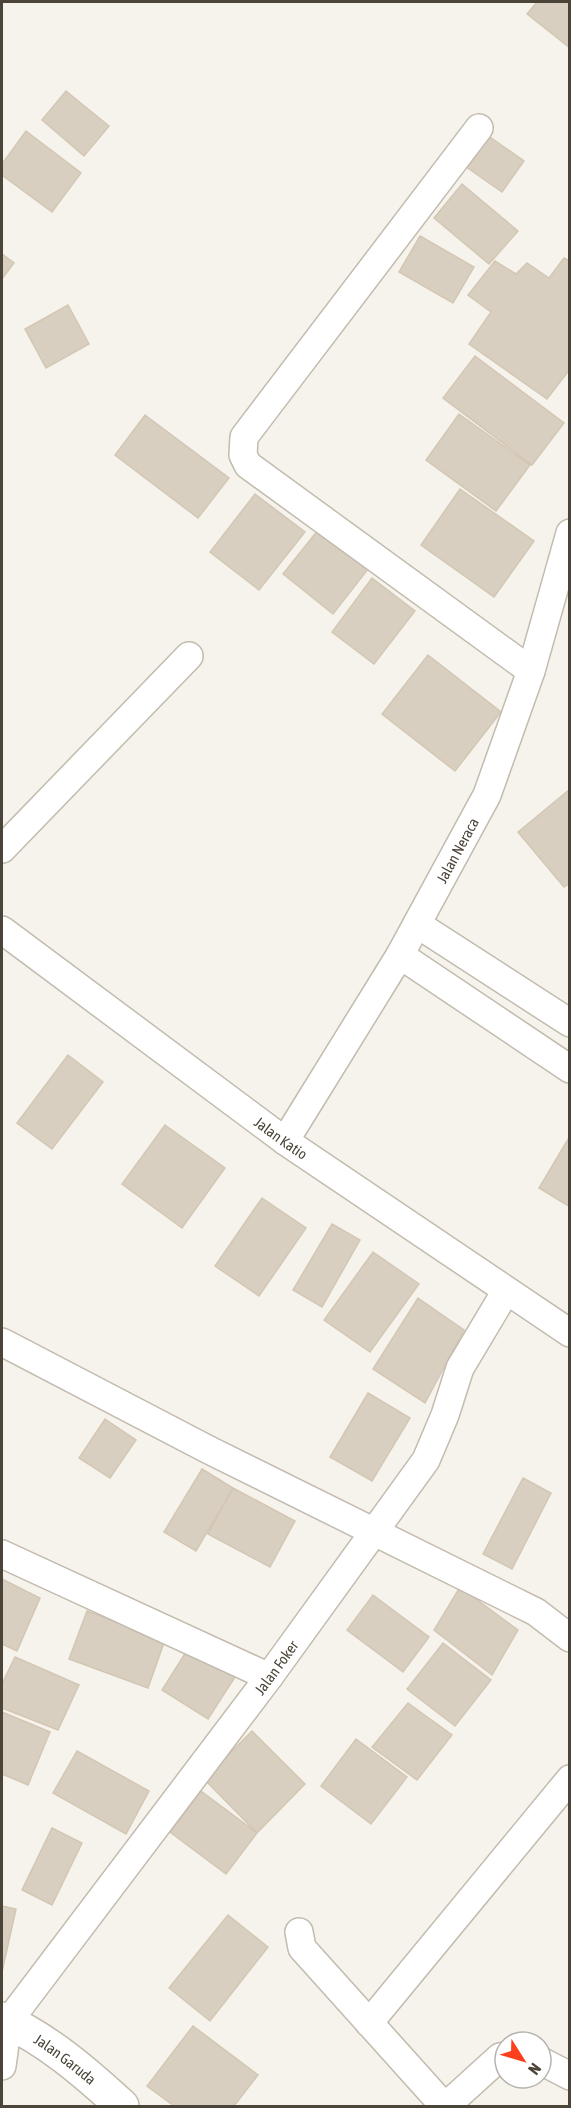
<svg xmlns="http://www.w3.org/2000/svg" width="571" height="2108" font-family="'Asap Condensed',sans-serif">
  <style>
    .building { fill: #d8cfc1; stroke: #d3c7b4; stroke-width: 1.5 }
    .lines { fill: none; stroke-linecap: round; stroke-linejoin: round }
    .minor-casing { stroke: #c2bbae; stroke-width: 30 }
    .tertiary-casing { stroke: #c2bbae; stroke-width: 36 }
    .minor { stroke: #fff; stroke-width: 27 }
    .tertiary { stroke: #fff; stroke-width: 33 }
    .labels { text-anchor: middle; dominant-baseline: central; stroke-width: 4.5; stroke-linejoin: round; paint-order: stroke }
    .street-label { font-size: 15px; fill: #4b4439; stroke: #fff }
  </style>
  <rect width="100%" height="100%" fill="#f6f3ec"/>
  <!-- building -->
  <path class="building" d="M 537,2 L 570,2 L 570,48 L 527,14 Z
    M 66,91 L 109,126 L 84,156 L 42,120 Z
    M 26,131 L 81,173 L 52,212 L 2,175 L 2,164 Z
    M 487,135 L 524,161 L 502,192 L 465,166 Z
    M 462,184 L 518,231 L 489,264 L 434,218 Z
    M 420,236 L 474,267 L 453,303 L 399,272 Z
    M 2,254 L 14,263 L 2,279 Z
    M 564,258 L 570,261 L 570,369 L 547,399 L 469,344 L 491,312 L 468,295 L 495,261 L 516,274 L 527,263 L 549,278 Z
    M 68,305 L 89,344 L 46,368 L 25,329 Z
    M 475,356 L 564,423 L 532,465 L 443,398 Z
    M 459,414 L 530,465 L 496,511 L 426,460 Z
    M 145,415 L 229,478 L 198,518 L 115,455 Z
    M 460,489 L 534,541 L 494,597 L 421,545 Z
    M 255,494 L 305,532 L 259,590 L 210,552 Z
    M 322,525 L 372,564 L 333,614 L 283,574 Z
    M 372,578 L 415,611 L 374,664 L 332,632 Z
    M 428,655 L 501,712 L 455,771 L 382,714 Z
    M 570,789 L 570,883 L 564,887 L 518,832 Z
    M 68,1055 L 103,1082 L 52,1149 L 17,1123 Z
    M 165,1125 L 225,1168 L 182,1228 L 122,1184 Z
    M 570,1136 L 570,1207 L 539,1188 Z
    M 262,1198 L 306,1228 L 259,1296 L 215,1266 Z
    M 332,1224 L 360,1240 L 322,1307 L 293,1290 Z
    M 373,1252 L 419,1284 L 370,1352 L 324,1320 Z
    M 418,1298 L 464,1330 L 425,1403 L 373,1369 Z
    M 368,1393 L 410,1418 L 372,1481 L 330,1457 Z
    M 105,1419 L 136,1440 L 110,1478 L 79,1458 Z
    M 202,1469 L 233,1488 L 196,1551 L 164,1532 Z
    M 523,1478 L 551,1493 L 512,1569 L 483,1554 Z
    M 233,1488 L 295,1521 L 270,1567 L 208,1534 Z
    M 2,1579 L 40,1598 L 17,1651 L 2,1644 Z
    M 460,1587 L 518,1630 L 492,1675 L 434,1630 Z
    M 373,1595 L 429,1637 L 403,1672 L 347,1630 Z
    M 87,1611 L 165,1640 L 148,1688 L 69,1659 Z
    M 443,1643 L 491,1680 L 455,1726 L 407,1689 Z
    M 191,1644 L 237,1674 L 208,1719 L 162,1690 Z
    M 15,1657 L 79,1685 L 58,1730 L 2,1708 L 2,1684 Z
    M 408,1703 L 452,1735 L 417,1780 L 372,1747 Z
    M 2,1712 L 50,1732 L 28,1785 L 2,1774 Z
    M 252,1731 L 305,1784 L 257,1833 L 204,1779 Z
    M 356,1739 L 407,1777 L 371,1824 L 321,1786 Z
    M 77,1751 L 149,1791 L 126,1834 L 53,1793 Z
    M 201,1791 L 257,1833 L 226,1874 L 170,1832 Z
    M 52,1828 L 82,1843 L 52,1905 L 22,1890 Z
    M 2,1906 L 16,1909 L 2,1972 Z
    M 228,1915 L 268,1947 L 210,2021 L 169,1988 Z
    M 193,2026 L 258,2075 L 234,2106 L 174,2106 L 147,2086 Z"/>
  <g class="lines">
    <!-- minor casing -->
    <g class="minor-casing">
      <g id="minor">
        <path d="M 479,128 L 244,437 L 243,455 L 248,465 L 531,671"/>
        <path d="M 2,849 L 189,656"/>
        <path d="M 417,924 L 570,1023"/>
        <path id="s1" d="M 2,930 L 285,1141 L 570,1333"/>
        <path d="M 400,955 L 570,1069"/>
        <path id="s2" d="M 285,1141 L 400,955 L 487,795 L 531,671 L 570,533"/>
        <path d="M 2,1342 L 209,1450 L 536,1612 L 570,1638"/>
        <path d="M 2,1554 L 269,1677"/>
        <path d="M 299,1932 L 302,1948 L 444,2106"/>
        <path d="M 369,2023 L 570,1779"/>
        <path d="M 541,2061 L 570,2076"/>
        <path id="s3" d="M 2,2066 L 8,2022 L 269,1677 L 426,1460 L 445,1415 L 460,1368 L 506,1291"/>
        <path d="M 446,2106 L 500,2057 L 505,2056"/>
      </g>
    </g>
    <!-- tertiary casing -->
    <g class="tertiary-casing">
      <g id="tertiary">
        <path id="s4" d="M 2,2019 C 47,2039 86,2073 122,2106"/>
      </g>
    </g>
    <!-- minor -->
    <use href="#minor" class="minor"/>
    <!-- tertiary -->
    <use href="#tertiary" class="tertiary"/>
  </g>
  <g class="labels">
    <!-- street labels -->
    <g class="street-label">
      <text stroke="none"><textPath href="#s2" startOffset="338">Jalan Neraca</textPath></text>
      <text stroke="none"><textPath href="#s1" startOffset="348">Jalan Katio</textPath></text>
      <text stroke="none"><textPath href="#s3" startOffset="489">Jalan Foker</textPath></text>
      <text stroke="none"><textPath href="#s4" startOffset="75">Jalan Garuda</textPath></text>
    </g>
  </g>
  <!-- border -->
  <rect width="571" height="2108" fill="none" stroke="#4b4439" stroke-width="6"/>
  <!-- north arrow -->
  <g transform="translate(523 2060) rotate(127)"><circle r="28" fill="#ffffff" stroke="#b7b4b0" stroke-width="1.5"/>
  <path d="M0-4.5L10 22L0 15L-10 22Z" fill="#fc3f1d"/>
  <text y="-9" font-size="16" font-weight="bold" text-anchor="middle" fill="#4b4439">N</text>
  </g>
</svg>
